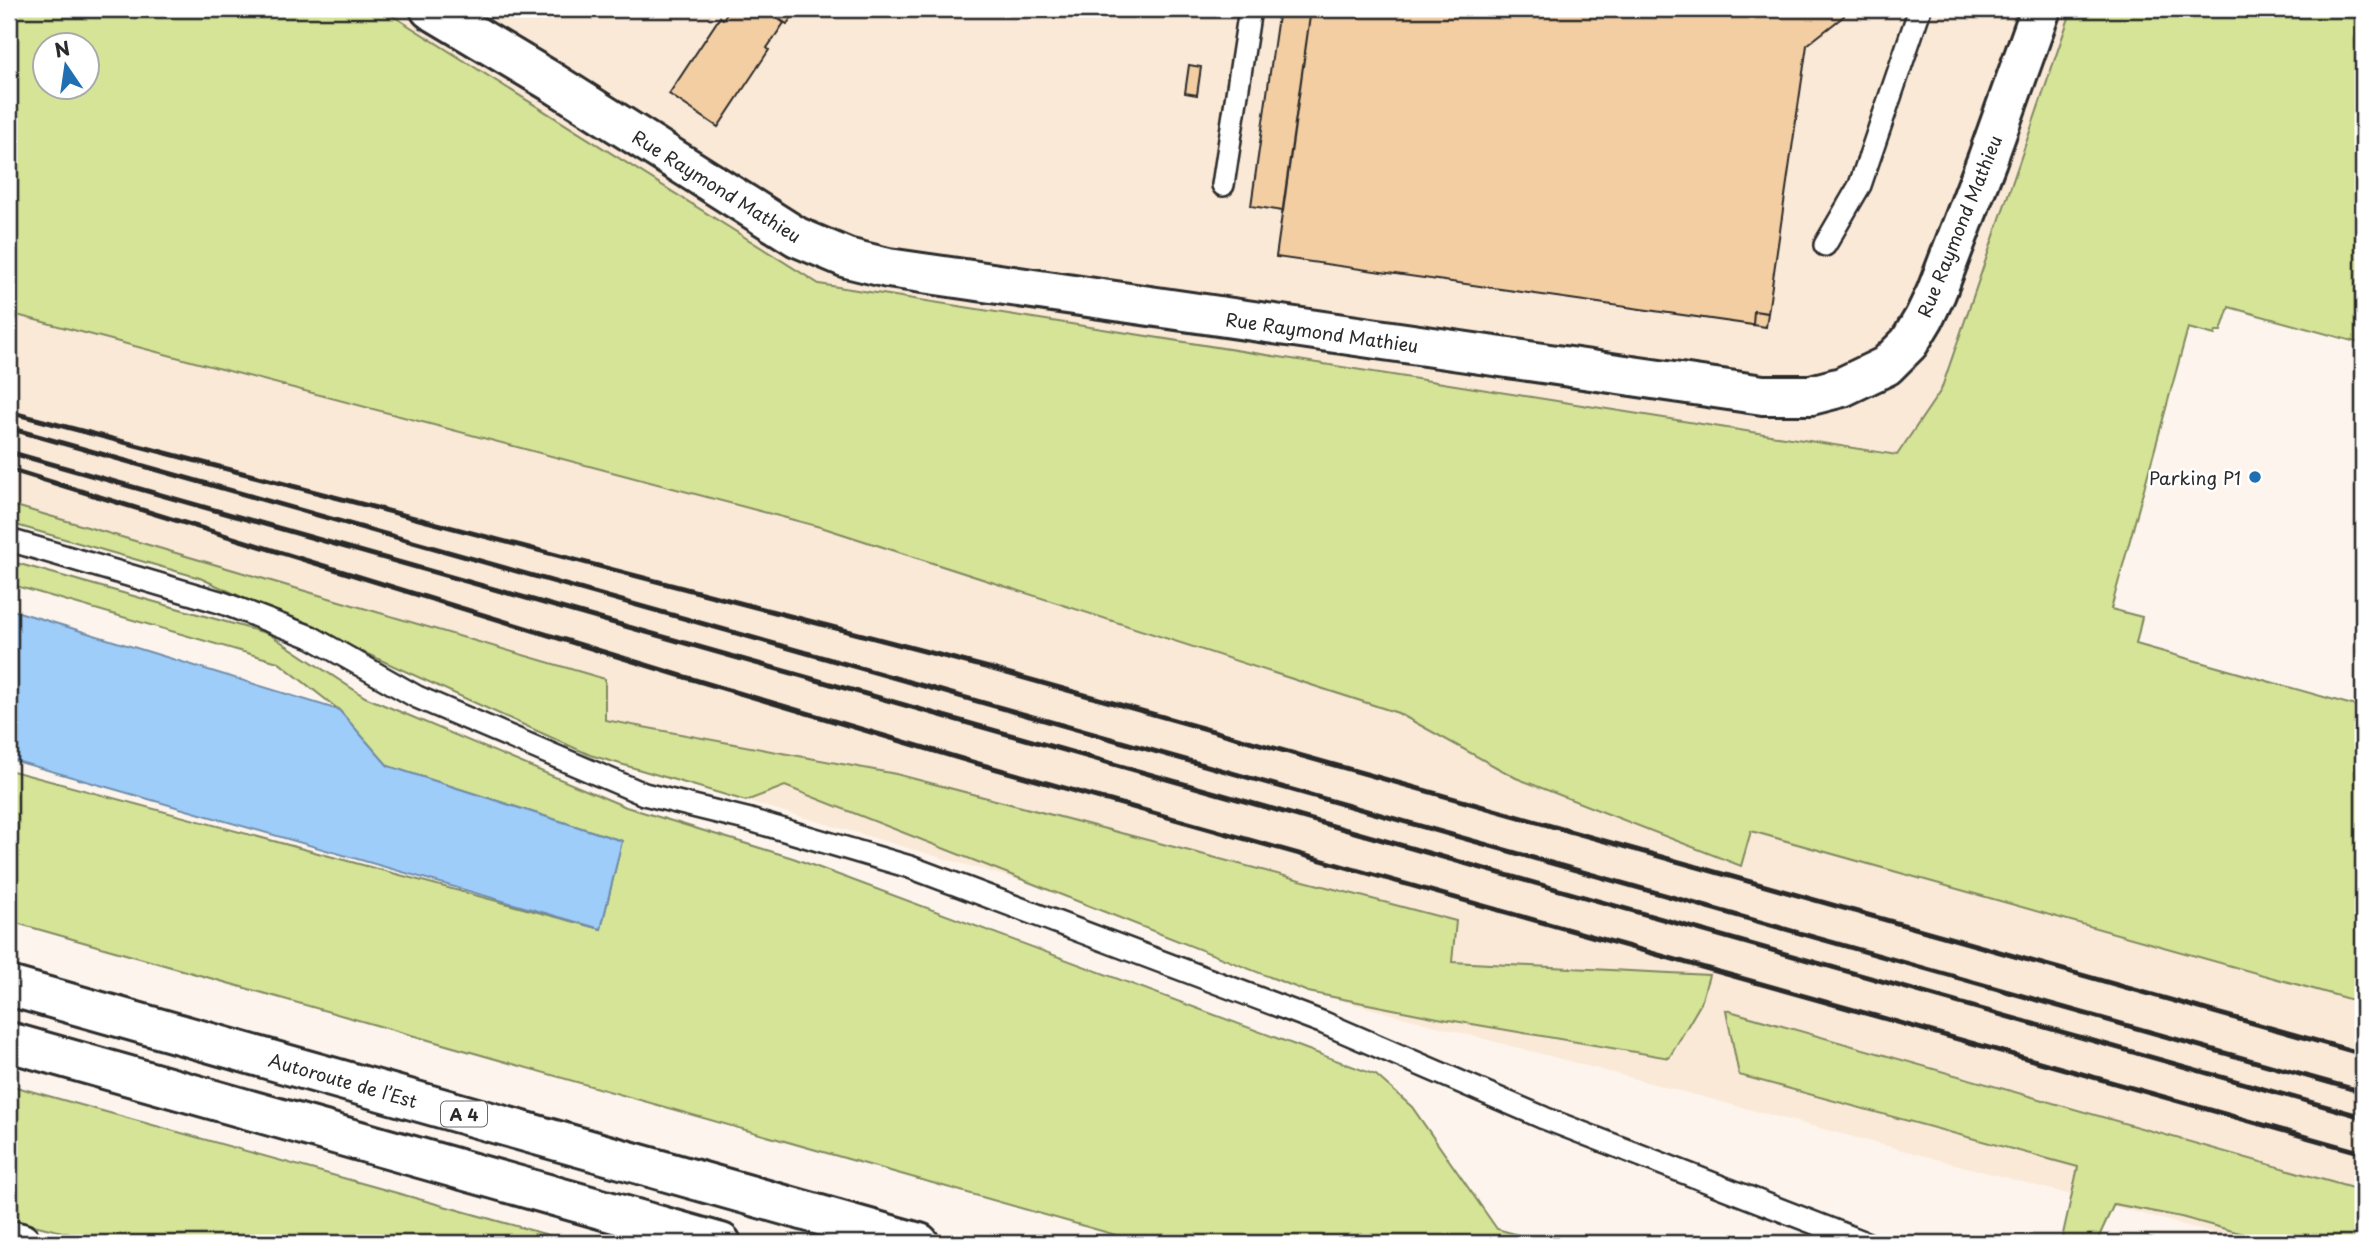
<svg xmlns="http://www.w3.org/2000/svg" width="2372" height="1252" font-family="'Playpen Sans',sans-serif">
  <style>
    .built { fill: #fae9d7 }
    .green { fill: #d5e497; stroke: #808861; stroke-width: 2; fill-rule: evenodd }
    .water { fill: #9ecdfa; stroke: #708ca7; stroke-width: 2 }
    .building { fill: #f3cea3; stroke: #2b2b2b; stroke-width: 2 }
    .lines { fill: none; stroke-linecap: round; stroke-linejoin: round }
    .lane-casing { stroke: #2b2b2b; stroke-width: 26 }
    .secondary-casing { stroke: #2b2b2b; stroke-width: 44 }
    .highway-casing { stroke: #2b2b2b; stroke-width: 44 }
    .lane { stroke: #fff; stroke-width: 21 }
    .secondary { stroke: #fff; stroke-width: 38 }
    .highway { stroke: #fff; stroke-width: 38 }
    .rail { stroke: #2b2b2b; stroke-width: 5 }
    .poi-dot { fill: #1f6fb2; stroke: #fff; stroke-width: 2.5 }
    .labels { text-anchor: middle; dominant-baseline: central; stroke-width: 5; stroke-linejoin: round; paint-order: stroke }
    .shield { fill: #fff; stroke: #6b6b6b; stroke-width: 2 }
    .shield-label { font-size: 16px; font-weight: bold; fill: #2b2b2b }
    .street-label { font-size: 18px; fill: #2b2b2b; stroke: #fff }
    .poi-label { font-size: 18px; fill: #2b2b2b; stroke: #fff; text-anchor: end }
  </style>
  <rect width="100%" height="100%" fill="#fdf5ed"/>
  <filter id="ink" filterUnits="userSpaceOnUse"><feTurbulence type="fractalNoise" baseFrequency=".0143" numOctaves="2"/><feDisplacementMap in="SourceGraphic" scale="14" xChannelSelector="R" yChannelSelector="G"/><feConvolveMatrix kernelMatrix="1 2 1 2 8 2 1 2 1" color-interpolation-filters="sRGB"/></filter>
  <g filter="url(#ink)">
    <!-- built -->
    <path class="built" d="M 382,9 L 2072,9 L 1941,390 L 1897,455 L 819,284 Z
      M 9,237 L 2363,870 L 2363,1243 L 2251,1243 L 1308,992 L 1024,882 L 590,755 L 200,578 L 9,523 Z"/>
    <!-- green -->
    <path class="green" d="M 9,9 L 382,9 L 819,284 L 1897,455 L 1941,390 L 2072,9 L 2363,9 L 2363,344 L 2229,307 L 2221,331 L 2216,331 L 2215,335 L 2188,328 L 2111,609 L 2142,617 L 2136,644 L 2363,708 L 2363,1003 L 1751,831 L 1741,866 L 1516,778 L 1398,713 L 824,528 L 9,313 ZM 46,46 L 88,46 L 88,88 L 46,88 Z
      M 9,504 L 605,679 L 605,720 L 896,774 L 1456,921 L 1452,962 L 1709,975 L 1701,1003 L 1669,1058 L 1443,1019 L 1308,992 L 785,786 L 746,801 L 590,755 L 200,578 L 9,523 Z
      M 9,561 L 269,634 L 365,697 L 626,807 L 793,858 L 1376,1075 L 1412,1107 L 1497,1229 L 1547,1243 L 1144,1243 L 9,921 L 9,770 L 601,929 L 622,841 L 388,766 L 339,710 L 278,662 L 9,584 Z
      M 1726,1010 L 2363,1191 L 2363,1243 L 2277,1243 L 2181,1217 L 2114,1204 L 2096,1243 L 2061,1243 L 2078,1167 L 1739,1075 Z
      M 9,1085 L 577,1243 L 107,1243 L 9,1219 Z"/>
    <!-- water -->
    <path class="water" d="M 9,609 L 339,710 L 388,766 L 622,841 L 601,929 L 9,759 Z"/>
    <!-- building -->
    <path class="building" d="M 730,9 L 764,9 L 784,23 L 767,48 L 769,50 L 718,127 L 669,94 L 720,17 L 723,19 Z
      M 764,9 L 797,9 L 787,24 Z
      M 1279,9 L 1311,9 L 1283,211 L 1251,206 Z
      M 1311,9 L 1845,9 L 1844,16 L 1807,45 L 1768,313 L 1754,311 L 1753,325 L 1276,257 Z
      M 1189,65 L 1201,67 L 1197,95 L 1185,93 Z
      M 1754,311 L 1768,313 L 1766,327 L 1753,325 Z"/>
    <g class="lines">
      <!-- lane casing -->
      <g class="lane-casing">
        <path id="lane" d="M 1223,185 L 1250,9
          M 1825,245 L 1860,185 L 1920,9
          M 9,540 L 223,603 L 311,637 L 417,697 L 644,794 L 750,820 L 910,867 L 1324,1023 L 1544,1118 L 1866,1243"/>
      </g>
      <!-- secondary casing -->
      <g class="secondary-casing">
        <path id="secondary" d="M 430,9 L 552,82 L 797,237 L 847,258 L 888,268 L 1763,395 L 1811,395 L 1842,387 L 1886,366 L 1909,343 L 1924,318 L 1936,293 L 1987,160 L 2041,9
          M 9,1240 L 21,1243"/>
      </g>
      <!-- highway casing -->
      <g class="highway-casing">
        <path id="highway" d="M 9,986 L 919,1243
          M 9,1042 L 721,1243"/>
      </g>
      <!-- lane -->
      <use href="#lane" class="lane"/>
      <!-- secondary -->
      <use href="#secondary" class="secondary"/>
      <!-- highway -->
      <use href="#highway" class="highway"/>
      <!-- rail -->
      <path class="rail" d="M 9,412 L 989,668 L 2363,1054
        M 9,428 L 2363,1092
        M 9,452 L 2363,1117
        M 9,469 L 685,677 L 972,762 L 2363,1153"/>
    </g>
  </g>
  <!-- markers -->
  <circle class="poi-dot" cx="2255" cy="477" r="7"/>
  <g class="labels">
    <!-- shield labels -->
    <rect class="shield" x="441" y="1101.5" width="46" height="25" rx="5"/>
    <g class="shield-label">
      <text x="464" y="1114">A 4</text>
    </g>
    <!-- street labels -->
    <g class="street-label">
      <text transform="translate(717 186) rotate(32)">Rue Raymond Mathieu</text>
      <text transform="translate(1959 226) rotate(-68)">Rue Raymond Mathieu</text>
      <text transform="translate(1322 332) rotate(8)">Rue Raymond Mathieu</text>
      <text transform="translate(343 1080) rotate(16)">Autoroute de l’Est</text>
    </g>
    <!-- poi labels -->
    <g class="poi-label">
      <text x="2241" y="477">Parking P1</text>
    </g>
  </g>
  <!-- margin -->
  <rect width="2372" height="1252" fill="none" stroke="#fff" stroke-width="35"/>
  <rect x="18" y="18" width="2337" height="1217" fill="none" stroke="#2b2b2b" stroke-width="2.5" filter="url(#ink)"/>
  <!-- north arrow -->
  <g transform="translate(66 66) rotate(347)"><circle r="33" fill="#ffffff" stroke="#aaaaaa" stroke-width="2"/>
  <path d="M0-5L12 26L0 18L-12 26Z" fill="#1f6fb2"/>
  <text y="-10" font-size="19" font-weight="bold" text-anchor="middle" fill="#2b2b2b">N</text>
  </g>
</svg>
